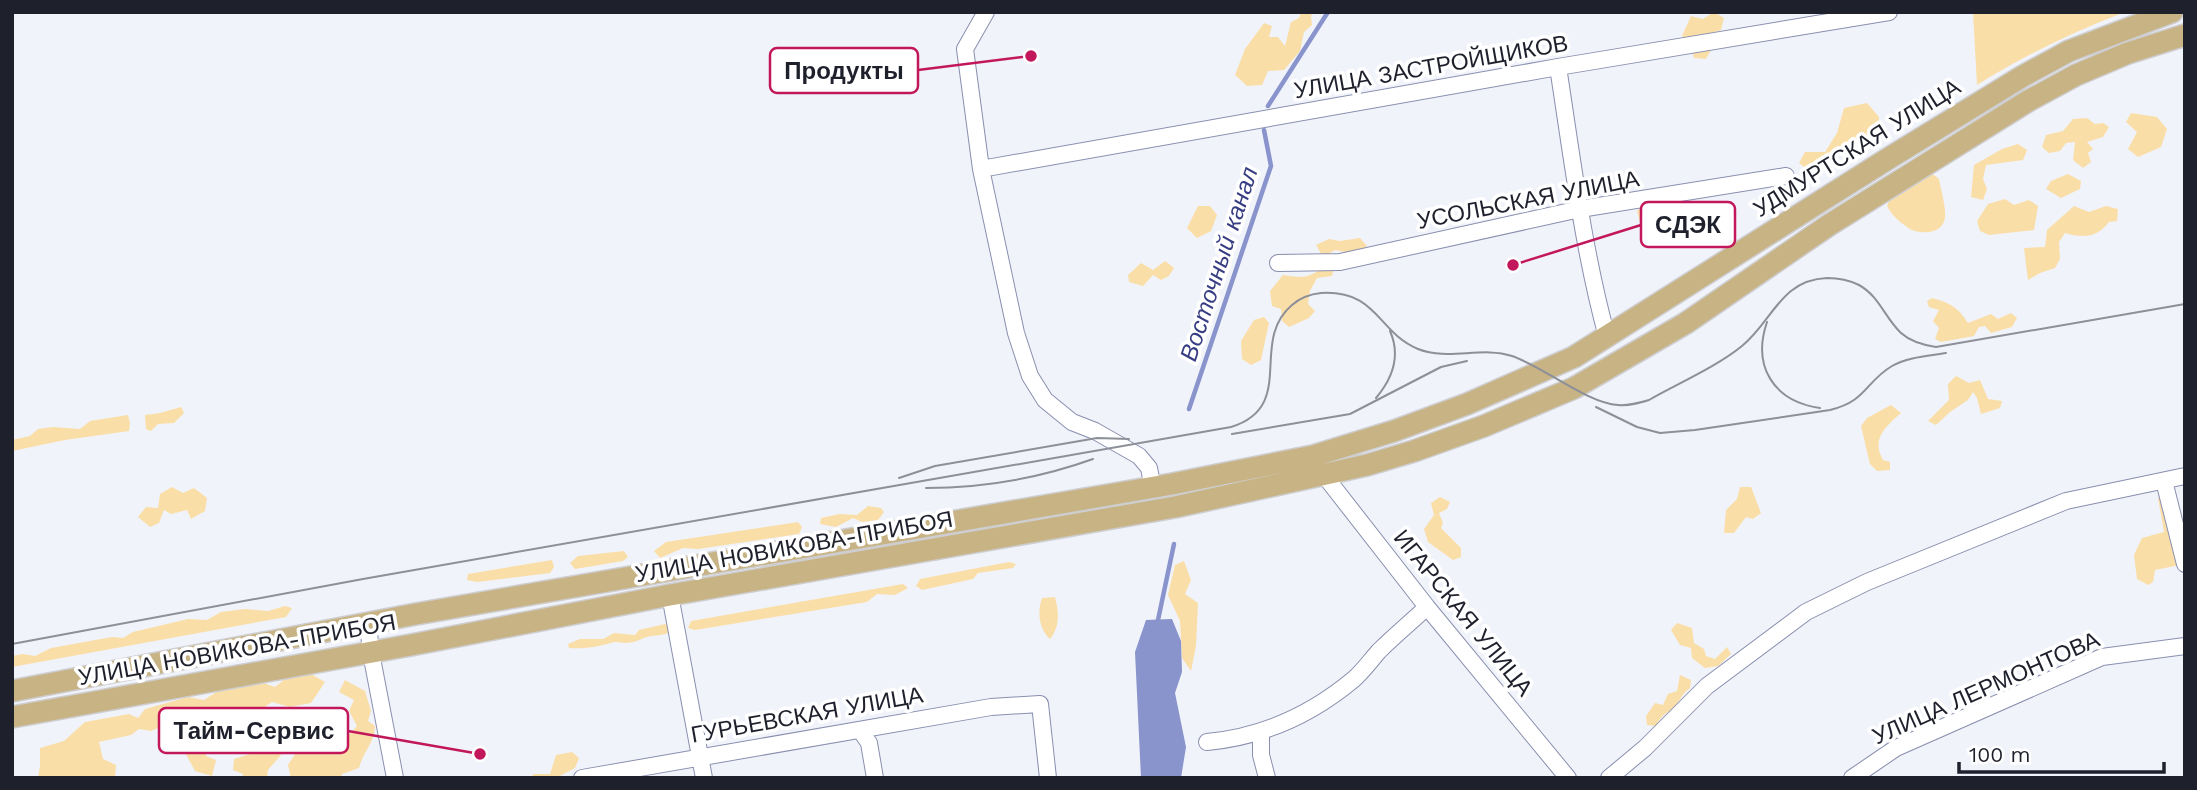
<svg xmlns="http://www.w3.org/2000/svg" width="2197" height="790" font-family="'Work Sans',sans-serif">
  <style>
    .green { fill: #fadea7 }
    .water { fill: #8993cc }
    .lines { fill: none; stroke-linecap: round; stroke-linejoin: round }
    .stream { stroke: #8993cc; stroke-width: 4.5 }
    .minor-casing { stroke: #898fae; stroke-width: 18 }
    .major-casing { stroke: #ceced1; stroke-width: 24 }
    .minor { stroke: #fff; stroke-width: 16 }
    .major { stroke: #c8b384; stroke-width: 21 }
    .tram { stroke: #8d8f99; stroke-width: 2 }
    .labels { text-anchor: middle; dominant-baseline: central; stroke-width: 7; stroke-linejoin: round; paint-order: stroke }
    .street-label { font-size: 23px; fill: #1e202c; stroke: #fff }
    .water-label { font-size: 24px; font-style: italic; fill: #373d82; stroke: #fff }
    .leader { fill: none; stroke: #c2185b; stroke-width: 2.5 }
    .callout-dot { fill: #c2185b; stroke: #fff; stroke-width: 2.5 }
    .callout { fill: #fff; stroke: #c2185b; stroke-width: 2.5 }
    .callout-label { font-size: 24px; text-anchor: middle; font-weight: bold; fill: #1e202c }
  </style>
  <rect width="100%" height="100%" fill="#f1f3fa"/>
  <!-- green -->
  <path class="green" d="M 1301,12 L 1313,12 L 1311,16 L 1312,25 L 1304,32 L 1300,51 L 1284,70 L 1268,71 L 1262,85 L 1247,86 L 1235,75 L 1245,49 L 1264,23 L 1272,26 L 1269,37 L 1278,37 L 1285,46 L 1291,22 L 1299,18 Z
    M 1714,12 L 1724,18 L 1721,30 L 1702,36 L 1711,50 L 1706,59 L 1694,58 L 1690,43 L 1682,36 L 1691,16 L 1703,19 Z
    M 1973,12 L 2125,12 C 2073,32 2025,55 1977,85 Z
    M 1867,103 L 1879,117 L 1879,134 L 1871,143 L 1858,143 L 1854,149 L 1840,152 L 1827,164 L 1819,161 L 1807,169 L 1799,163 L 1805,152 L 1825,152 L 1837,133 L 1844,108 Z
    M 2131,113 L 2157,117 L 2167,129 L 2161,147 L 2138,157 L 2128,149 L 2137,132 L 2126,122 Z
    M 2087,118 L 2095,124 L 2103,123 L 2109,127 L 2103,137 L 2087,142 L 2093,149 L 2088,153 L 2091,162 L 2083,168 L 2073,160 L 2075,142 L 2066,143 L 2060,151 L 2049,153 L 2042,147 L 2046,135 L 2063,131 L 2073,119 Z
    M 2018,144 L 2027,150 L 2023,160 L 1986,165 L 1983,179 L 1987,189 L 1983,200 L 1971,197 L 1974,165 L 2002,149 Z
    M 1927,174 L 1934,175 L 1939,179 C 1941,191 1946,206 1945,217 C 1944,234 1921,235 1910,229 C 1902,224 1891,215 1887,206 L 1889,201 Z
    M 2068,174 L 2081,181 L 2080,189 L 2061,198 L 2046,189 L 2051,181 Z
    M 2005,199 L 2014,205 L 2029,200 L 2038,206 L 2034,230 L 1989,235 L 1980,231 L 1977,221 L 1988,204 Z
    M 1659,203 L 1669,212 L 1669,228 L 1653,236 L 1641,226 L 1637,211 L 1644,204 Z
    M 1198,206 L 1210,206 L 1217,215 L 1211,231 L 1197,238 L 1187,228 Z
    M 2074,206 L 2089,212 L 2106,206 L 2118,209 L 2117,221 L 2109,222 C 2097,238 2083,238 2065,233 L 2059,242 L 2060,259 L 2055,268 L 2040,273 L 2028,280 L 2024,248 L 2045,247 L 2047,230 Z
    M 1360,238 L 1367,246 L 1355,254 L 1335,250 L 1323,257 L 1316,245 L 1329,239 L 1340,241 Z
    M 1165,261 L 1174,268 L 1169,276 L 1161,280 L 1153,275 L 1143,286 L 1129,282 L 1128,275 L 1141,263 L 1153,270 Z
    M 1325,265 L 1334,267 L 1332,276 L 1317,278 L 1310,291 L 1308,304 L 1315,311 L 1309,318 L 1289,327 L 1282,321 L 1281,309 L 1272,306 L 1270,291 L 1283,275 C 1302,278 1310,279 1325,265 Z
    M 1932,298 C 1950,303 1958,307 1968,323 L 1991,314 L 1998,319 L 2011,313 L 2017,318 L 2012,327 L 1991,333 L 1985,326 L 1979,327 L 1974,336 L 1941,342 L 1935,339 L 1939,328 L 1933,321 L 1939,310 L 1929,307 L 1927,301 Z
    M 1264,317 L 1269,323 L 1261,360 L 1251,365 L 1242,359 L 1241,341 L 1254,320 Z
    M 1956,376 L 1969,383 L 1980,380 L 1988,399 L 2002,401 L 2000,408 L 1981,414 L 1977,398 L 1973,392 L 1968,400 L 1950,412 L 1936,425 L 1928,421 L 1949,400 L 1948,384 Z
    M 1891,405 L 1901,413 C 1885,427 1871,439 1883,460 L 1890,462 L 1890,470 L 1877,471 L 1870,464 L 1861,426 L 1867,418 Z
    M 181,407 L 184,413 L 174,423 L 158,424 L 151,431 L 146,429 L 145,415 L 160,413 Z
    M 128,415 L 130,423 L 129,431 L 65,440 L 12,451 L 12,440 L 30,436 L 38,429 L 53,427 L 80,429 L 90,421 Z
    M 172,487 L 183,493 L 194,488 L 207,498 L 205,511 L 191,519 L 187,510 L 171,514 L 164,510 L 159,523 L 150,527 L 138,517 L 146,507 L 158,508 L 160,494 Z
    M 1740,487 L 1751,487 L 1761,513 L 1753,519 L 1746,517 L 1734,533 L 1724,533 L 1726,510 L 1737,499 Z
    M 2170,496 L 2178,505 L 2182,515 L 2178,523 L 2180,565 L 2155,570 L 2153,582 L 2148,585 L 2137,579 L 2134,555 L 2142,538 L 2164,532 L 2158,498 Z
    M 1440,497 L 1450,502 L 1447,509 L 1439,513 L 1443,523 L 1441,528 L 1461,548 L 1461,557 L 1453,560 L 1428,542 L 1424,529 L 1434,515 L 1431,503 Z
    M 868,506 L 881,508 L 884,512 L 878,520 L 862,522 L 853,518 L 836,527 L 820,524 L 821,518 L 840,514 L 857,515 Z
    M 798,522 L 802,527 L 799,534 L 698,549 L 683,548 L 660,558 L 654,551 L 666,542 Z
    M 624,551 L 628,557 L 623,561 L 575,569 L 570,563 L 578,556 Z
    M 552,560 L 554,567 L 550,573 L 477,582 L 467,580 L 468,574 Z
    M 1184,561 L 1191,580 L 1185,594 L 1198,603 L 1196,646 L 1191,671 L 1182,658 L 1180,621 L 1168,595 L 1175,565 Z
    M 1009,562 L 1016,564 L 1013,568 L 978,573 L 973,579 L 922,590 L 916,586 L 920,579 Z
    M 903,584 L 908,588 L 895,595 L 877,594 L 867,602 L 695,630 L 688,628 L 691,621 Z
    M 1055,597 C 1059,612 1060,627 1050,639 C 1039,629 1037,612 1042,598 Z
    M 285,606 L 292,608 L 286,617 L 12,667 L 12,656 L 23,654 L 35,656 L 51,648 L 112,637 L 123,638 L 133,632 L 188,619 L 207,620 L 221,612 L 245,609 L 268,611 Z
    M 1677,623 L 1692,628 L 1694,643 L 1704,649 L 1706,656 L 1715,659 L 1727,647 L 1731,654 L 1718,666 L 1705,668 L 1692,658 L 1691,648 L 1680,645 L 1671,630 Z
    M 665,624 L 670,628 L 668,633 C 661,636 653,635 647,637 C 639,640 633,643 625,643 C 623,643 616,642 614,642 C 597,647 587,649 569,648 L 568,644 L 580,639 L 603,639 L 614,633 L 635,635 L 639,630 Z
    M 311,674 L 325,682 L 311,703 L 290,707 L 272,702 L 256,713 L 201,726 L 206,756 L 216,760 L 212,776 L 195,771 L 181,745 L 179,725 L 172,722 L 151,731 L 139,729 L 131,735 L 99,742 L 103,759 L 116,765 L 115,778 L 74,776 L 73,778 L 38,778 L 40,766 L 40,748 L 64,741 L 85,722 L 129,714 L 138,718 L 145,709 L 188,697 L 204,700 L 224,687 L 264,683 L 275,687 L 285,679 Z
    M 1680,675 L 1691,680 L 1690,688 C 1681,695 1680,701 1673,708 C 1664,716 1663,713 1656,726 L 1647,725 L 1646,716 L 1655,703 L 1663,705 L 1668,694 L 1677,691 Z
    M 345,680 L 365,691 L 371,711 L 368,721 L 375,726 C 375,742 363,752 359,768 L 342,774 L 341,778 L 291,778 L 288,765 L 300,746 L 331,738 L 340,745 L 357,726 L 349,711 L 354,700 L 339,692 Z
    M 275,746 L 281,755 L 268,770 L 267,778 L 242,778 L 243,774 L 233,770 L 234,759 Z
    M 572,752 L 579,758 L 575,768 L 556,778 L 532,778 L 533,774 L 550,774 L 556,755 Z"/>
  <!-- water -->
  <path class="water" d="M 1172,619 L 1181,641 L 1182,672 L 1175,693 L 1186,747 L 1181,778 L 1141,778 L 1135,652 L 1146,620 Z"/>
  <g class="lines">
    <!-- stream -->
    <path class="stream" d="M 1268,106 L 1328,12
      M 1189,409 L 1271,166 L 1264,130
      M 1158,620 L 1174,544"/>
    <!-- minor casing -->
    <g class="minor-casing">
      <path id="minor" d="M 986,12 L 965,49 L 981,169 L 1016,333 L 1030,376 L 1045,400 L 1072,422 L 1095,431 L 1139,456 L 1149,468 L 1153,488
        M 1558,67 C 1572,157 1583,249 1607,337
        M 981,169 L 1558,67 L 1889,12
        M 1278,263 L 1340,262 L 1580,209 L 1786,176
        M 1324,475 L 1427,607 L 1568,778
        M 2164,481 L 2185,564
        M 670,595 L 704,778
        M 368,623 L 371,653 L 395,778
        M 860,730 L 869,743 L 875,778
        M 1261,732 L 1261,755 L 1267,778
        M 1207,742 C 1261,737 1311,715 1354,679 C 1363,671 1371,660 1379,651 C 1394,636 1411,622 1427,607
        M 582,778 L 991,707 L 1040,704 L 1048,778
        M 1609,778 L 1645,748 L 1707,686 L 1806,612 L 1867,582 L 2066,501 L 2185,476
        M 1852,778 L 1896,748 L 2102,657 L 2185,646"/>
    </g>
    <!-- major casing -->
    <g class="major-casing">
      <path id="major" d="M 12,691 L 416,614 L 1172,484 L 1313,456 L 1394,431 L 1467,404 L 1574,357 L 1886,160 L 2023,76 L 2069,51 L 2172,12
        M 12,717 L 411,645 L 670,595 L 1175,507 L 1367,465 L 1414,451 L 1484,426 L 1574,388 L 1686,323 L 1829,225 L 2028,101 L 2076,75 L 2128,53 L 2185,35"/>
    </g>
    <!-- minor -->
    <use href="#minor" class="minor"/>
    <!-- major -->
    <use href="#major" class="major"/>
    <!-- tram -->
    <path class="tram" d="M 1767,322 C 1752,366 1773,401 1820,408
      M 1376,398 C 1393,378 1401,356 1390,331
      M 1596,407 L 1637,427 L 1660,433 L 1695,430 L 1830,410 C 1867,401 1865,382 1892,366 C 1908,357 1928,356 1946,353
      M 1232,434 L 1350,414 L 1441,367 L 1467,361
      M 899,478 L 935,466 L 1097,438 L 1129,439
      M 926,488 C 982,488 1040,478 1093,459
      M 12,644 L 363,579 L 1231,427 C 1298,406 1248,342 1292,305 C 1300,298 1311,294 1321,293 C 1378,290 1377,332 1418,349 C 1448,361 1482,346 1512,356 C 1544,367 1587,403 1618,405 C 1629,406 1639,403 1649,400 C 1679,383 1716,367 1742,346 C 1773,321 1780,280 1827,278 C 1838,278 1849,280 1859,285 C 1879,296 1885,318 1901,333 C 1911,342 1923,345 1936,347 L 2185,304"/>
  </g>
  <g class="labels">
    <!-- street labels -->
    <g class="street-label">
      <text transform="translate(1431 67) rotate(-10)">УЛИЦА ЗАСТРОЙЩИКОВ</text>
      <text transform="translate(1857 148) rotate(-32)">УДМУРТСКАЯ УЛИЦА</text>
      <text transform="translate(1528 200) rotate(-11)">УСОЛЬСКАЯ УЛИЦА</text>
      <text transform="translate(794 547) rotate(-10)">УЛИЦА НОВИКОВА-ПРИБОЯ</text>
      <text transform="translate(1463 613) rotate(51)">ИГАРСКАЯ УЛИЦА</text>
      <text transform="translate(237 650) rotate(-10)">УЛИЦА НОВИКОВА-ПРИБОЯ</text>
      <text transform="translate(1986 688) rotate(-24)">УЛИЦА ЛЕРМОНТОВА</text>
      <text transform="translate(807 715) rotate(-10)">ГУРЬЕВСКАЯ УЛИЦА</text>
    </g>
    <!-- water labels -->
    <g class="water-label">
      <text transform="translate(1219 264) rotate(-72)">Восточный канал</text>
    </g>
  </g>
  <!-- callouts -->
  <path class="leader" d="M1031 56L918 70M1513 265L1641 225M480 754L348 731"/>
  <g class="callout-dot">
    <circle cx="1031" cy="56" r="7"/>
    <circle cx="1513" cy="265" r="7"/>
    <circle cx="480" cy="754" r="7"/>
  </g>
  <g class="callout">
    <rect x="770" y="48" width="148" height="45" rx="7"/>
    <rect x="1641" y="202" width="94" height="45" rx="7"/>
    <rect x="159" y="708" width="189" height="45" rx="7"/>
  </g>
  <g class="callout-label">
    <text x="844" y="79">Продукты</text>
    <text x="1688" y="233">СДЭК</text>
    <text x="254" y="739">Тайм-Сервис</text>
  </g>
  <!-- border -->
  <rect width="2197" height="790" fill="none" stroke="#1e202c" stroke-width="28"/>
  <!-- scale -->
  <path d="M1959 762v10h205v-10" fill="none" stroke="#1e202c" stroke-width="3.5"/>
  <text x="1969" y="762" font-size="21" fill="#1e202c" stroke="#ffffff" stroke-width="5" paint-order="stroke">100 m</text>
</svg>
